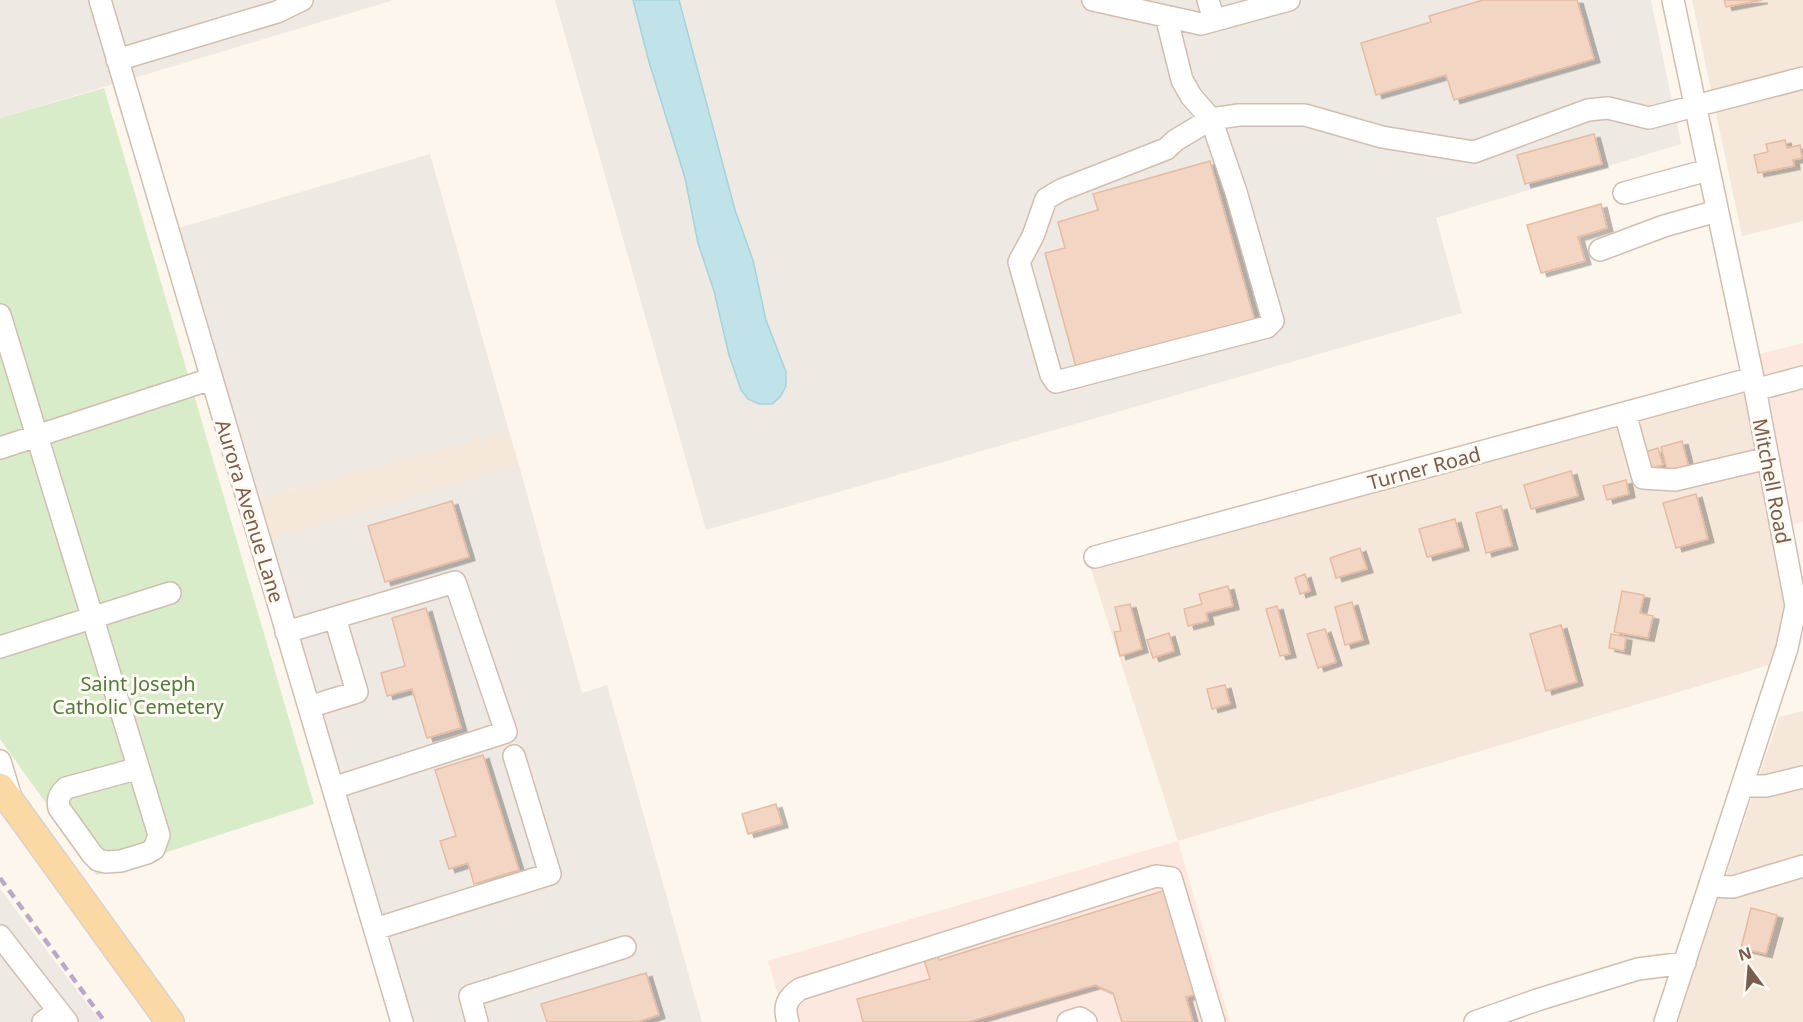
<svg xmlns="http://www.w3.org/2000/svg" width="1803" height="1022" font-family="'Noto Sans',sans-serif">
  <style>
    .residential { fill: #f5e8da }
    .commercial { fill: #fde8e0 }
    .industrial { fill: #efe9e4 }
    .green { fill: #d8ecc9 }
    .water { fill: #bfe3e8; stroke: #a5d3da; stroke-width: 1.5 }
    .building { fill: #f3d5c3; stroke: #e6bba3; stroke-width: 1.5; filter: url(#shadow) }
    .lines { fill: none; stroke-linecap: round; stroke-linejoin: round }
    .minor-casing { stroke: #d1beb0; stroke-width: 24 }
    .major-casing { stroke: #dad1cd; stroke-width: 30 }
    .minor { stroke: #fff; stroke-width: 21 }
    .major { stroke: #fbd9a5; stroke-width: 27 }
    .rail { stroke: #b9a8c9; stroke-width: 4.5; stroke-dasharray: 9 6; stroke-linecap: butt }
    .labels { text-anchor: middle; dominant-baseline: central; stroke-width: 6; stroke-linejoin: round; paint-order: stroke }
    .street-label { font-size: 20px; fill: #7a5c4d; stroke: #fffaf3 }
    .park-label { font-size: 20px; fill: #537a41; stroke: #fffaf3 }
  </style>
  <defs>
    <filter id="shadow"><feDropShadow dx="6" dy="3.5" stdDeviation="0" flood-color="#0004"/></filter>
  </defs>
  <rect width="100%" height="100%" fill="#fdf6ec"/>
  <!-- residential -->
  <path class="residential" d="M 1692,0 L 1803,0 L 1803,221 L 1742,236 Z
    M 1745,384 L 1788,607 L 1776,663 L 1178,841 L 1090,566 Z
    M 509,431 L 519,465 L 269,540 L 256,499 Z
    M 1803,711 L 1803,1022 L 1677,1022 L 1779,717 Z"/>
  <!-- commercial -->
  <path class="commercial" d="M 1803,343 L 1803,522 L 1790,525 L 1756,355 Z
    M 1178,841 L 1230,1022 L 786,1022 L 768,961 Z"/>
  <!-- industrial -->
  <path class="industrial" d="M 0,0 L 391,0 L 391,1 L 0,118 Z
    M 555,0 L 1651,0 L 1681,144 L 1436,218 L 1462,313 L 706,530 Z
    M 430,154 L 509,431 L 256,499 L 175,229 Z
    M 519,465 L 582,693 L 607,685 L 702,1022 L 413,1022 L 269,540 Z
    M 0,889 L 101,1022 L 0,1022 Z"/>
  <!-- green -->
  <path class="green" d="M 104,88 L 314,804 L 97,875 L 0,739 L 0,118 Z"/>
  <!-- water -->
  <path class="water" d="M 633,0 L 679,0 L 735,210 L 753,260 L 766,320 L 786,372 L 786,386 L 780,397 L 772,404 L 759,404 L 748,399 L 741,390 L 729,355 L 714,291 L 698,243 L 685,178 L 649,62 Z"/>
  <!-- building -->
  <path class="building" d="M 1483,0 L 1577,0 L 1594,59 L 1454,100 L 1446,75 L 1376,95 L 1361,43 L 1431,22 L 1429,16 Z
    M 1724,0 L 1762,0 L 1726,7 Z
    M 1594,134 L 1602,164 L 1525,184 L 1517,155 Z
    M 1785,140 L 1787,148 L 1800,145 L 1802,158 L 1793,160 L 1794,166 L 1758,173 L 1754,155 L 1768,152 L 1766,144 Z
    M 1210,161 L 1255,321 L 1077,371 L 1045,253 L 1065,248 L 1058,222 L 1098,210 L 1093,194 Z
    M 1601,204 L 1607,228 L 1578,237 L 1585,261 L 1541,273 L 1527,225 Z
    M 1682,441 L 1690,472 L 1669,477 L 1661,447 Z
    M 1658,448 L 1663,465 L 1647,469 L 1642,453 Z
    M 1571,471 L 1578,496 L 1531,509 L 1524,485 Z
    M 1626,480 L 1629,494 L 1607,500 L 1603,486 Z
    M 1696,494 L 1708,539 L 1676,548 L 1663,503 Z
    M 452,501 L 469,557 L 385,582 L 368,526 Z
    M 1501,506 L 1512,546 L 1486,553 L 1476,513 Z
    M 1455,519 L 1463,547 L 1427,557 L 1419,529 Z
    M 1360,548 L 1367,569 L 1336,578 L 1330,558 Z
    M 1305,574 L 1310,591 L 1300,594 L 1295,578 Z
    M 1228,586 L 1233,606 L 1206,613 L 1208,621 L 1188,626 L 1184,609 L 1202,604 L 1199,594 Z
    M 1622,591 L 1644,595 L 1640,613 L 1653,616 L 1648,638 L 1614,632 Z
    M 1352,602 L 1363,640 L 1345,645 L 1335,607 Z
    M 1130,604 L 1142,649 L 1120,656 L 1114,632 L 1121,631 L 1115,607 Z
    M 1277,606 L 1290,654 L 1280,656 L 1266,609 Z
    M 426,608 L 461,728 L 427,738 L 412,689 L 387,696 L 381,673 L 405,666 L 392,618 Z
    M 1561,625 L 1577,682 L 1546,691 L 1530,634 Z
    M 1325,629 L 1336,662 L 1318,668 L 1307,634 Z
    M 1169,633 L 1174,651 L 1153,658 L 1147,640 Z
    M 1611,634 L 1626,637 L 1624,651 L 1609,648 Z
    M 1225,685 L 1230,704 L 1212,709 L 1207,689 Z
    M 483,755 L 519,870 L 474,884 L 468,863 L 449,869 L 440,841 L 456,836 L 435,770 Z
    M 776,804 L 782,824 L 748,834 L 742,814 Z
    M 1166,890 L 1201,993 L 1186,997 L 1193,1022 L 1122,1022 L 1113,993 L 1095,985 L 968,1022 L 863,1022 L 857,999 L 930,979 L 924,960 L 938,956 L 939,960 Z
    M 1751,908 L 1777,915 L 1766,954 L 1741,948 Z
    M 646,973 L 659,1015 L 638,1022 L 547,1022 L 541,1004 Z"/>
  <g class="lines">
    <!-- minor casing -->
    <g class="minor-casing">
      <path id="minor" d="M 100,0 L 402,1022
        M 1093,0 L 1201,24 L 1289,0
        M 1208,0 L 1214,20
        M 1166,16 L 1182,80 L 1191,96 L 1211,119 L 1239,115 L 1305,115 L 1382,137 L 1474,152 L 1588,110 L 1608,108 L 1649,118 L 1803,78
        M 117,60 L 277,12 L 302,0
        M 1211,119 L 1236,192 L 1273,321 L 1267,327 L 1056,382 L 1051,375 L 1019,262 L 1033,236 L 1046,199 L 1061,190 L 1166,149 L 1176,140 Z
        M 1624,193 L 1708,170
        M 1600,250 L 1664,226 L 1717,211
        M 0,315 L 159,835 L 154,849 L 147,853 L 121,861 L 106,862 L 98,860 L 92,854 L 59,808 C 57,800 59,794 66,788 L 132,770 L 136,765
        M 1755,390 L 1803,377
        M 1625,413 L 1643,478 L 1675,480 L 1768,458
        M 0,448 L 211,379
        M 1095,557 L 1753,378
        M 286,632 L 455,582 L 506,732 L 333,788
        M 0,647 L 170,593
        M 309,707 L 357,692 L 335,618
        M 0,761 L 12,801
        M 1742,786 L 1766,786 L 1803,777
        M 1710,886 L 1733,887 L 1803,866
        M 375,929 L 550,874 L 514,756
        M 0,936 L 67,1022
        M 43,1022 L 58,1011
        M 477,1022 L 470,996 L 625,947
        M 788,1022 C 783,1006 787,998 800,989 L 1156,876 L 1171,878 L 1214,1022
        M 1068,1022 L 1080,1018 L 1086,1022
        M 1475,1022 L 1537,1000 L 1638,969 L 1685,963
        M 1665,1022 L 1787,648 L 1796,606 L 1753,378 L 1673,0"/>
    </g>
    <!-- major casing -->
    <g class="major-casing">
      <path id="major" d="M 0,787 L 170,1022"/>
    </g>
    <!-- minor -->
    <use href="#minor" class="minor"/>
    <!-- major -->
    <use href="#major" class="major"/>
    <!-- rail -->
    <path class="rail" d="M 0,878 L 105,1022"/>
  </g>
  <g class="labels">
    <!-- street labels -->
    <g class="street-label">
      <text transform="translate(1424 468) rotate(-15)">Turner Road</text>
      <text transform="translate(1772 481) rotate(79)">Mitchell Road</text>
      <text transform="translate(250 511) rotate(73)">Aurora Avenue Lane</text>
    </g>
    <!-- park labels -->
    <g class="park-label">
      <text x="138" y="683">Saint Joseph<tspan x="138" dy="23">Catholic Cemetery</tspan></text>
    </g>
  </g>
  <!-- north arrow -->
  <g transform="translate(1749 968) rotate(344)" stroke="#fffaf3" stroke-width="4.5" paint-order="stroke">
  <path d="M0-4.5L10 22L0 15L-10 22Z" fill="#7a5c4d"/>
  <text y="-9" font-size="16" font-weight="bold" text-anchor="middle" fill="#7a5c4d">N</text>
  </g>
</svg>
